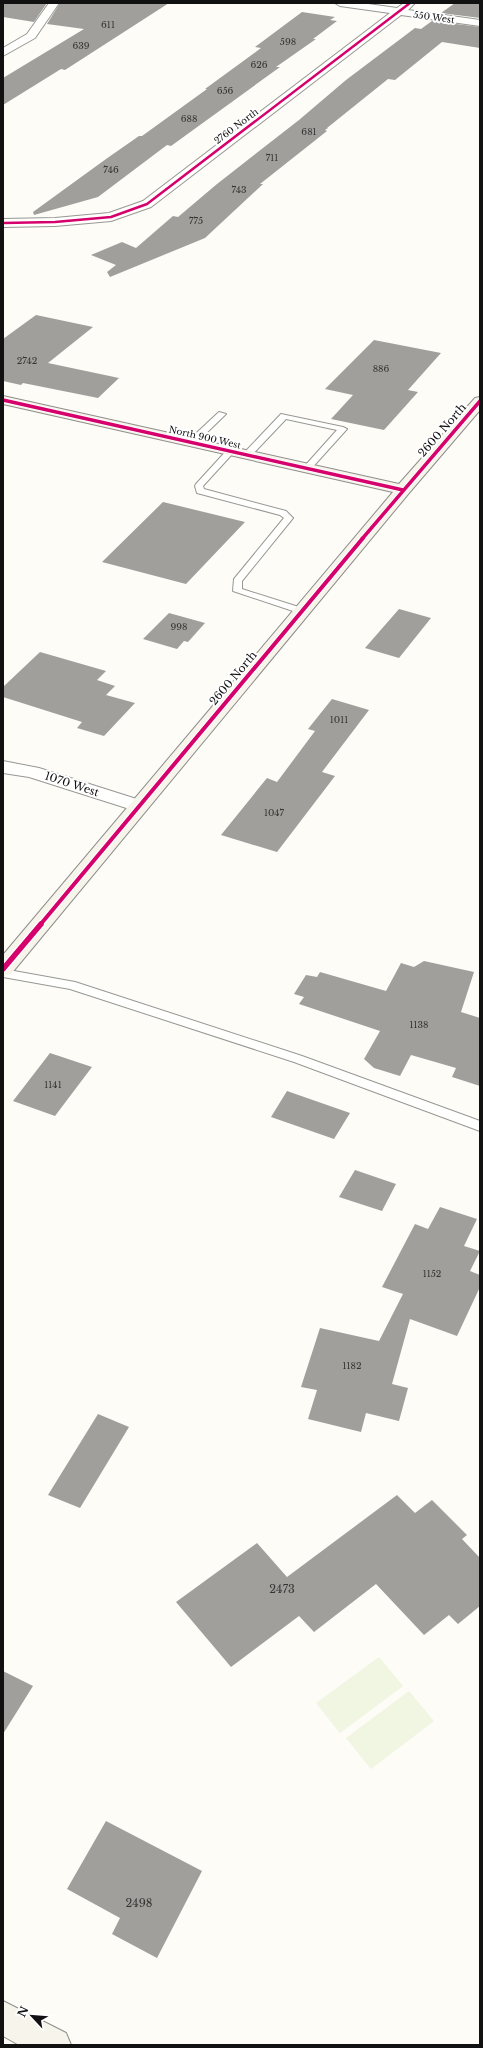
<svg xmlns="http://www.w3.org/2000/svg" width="483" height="2048" font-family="'Libre Baskerville',serif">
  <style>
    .pitch { fill: #f0f6e1 }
    .building { fill: #a19f9c }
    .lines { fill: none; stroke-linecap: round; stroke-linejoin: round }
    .lane-casing { stroke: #979795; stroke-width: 2 }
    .street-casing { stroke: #979795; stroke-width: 2 }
    .secondary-casing { stroke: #8e8d8b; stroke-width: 2 }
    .lane { fill: #fffffe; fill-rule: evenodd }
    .street { fill: #fffffe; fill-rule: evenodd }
    .secondary { fill: #f6f4eb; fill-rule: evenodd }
    .cycleway-far3-casing { stroke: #fff; stroke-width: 4 }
    .cycleway-far2-casing { stroke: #fff; stroke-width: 5 }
    .cycleway-far1-casing { stroke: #fff; stroke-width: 6 }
    .cycleway-casing { stroke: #fff; stroke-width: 8 }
    .cycleway-far3 { stroke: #d6006c; stroke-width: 2.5 }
    .cycleway-far2 { stroke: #d6006c; stroke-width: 3.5 }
    .cycleway-far1 { stroke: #d6006c; stroke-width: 4 }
    .cycleway { stroke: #d6006c; stroke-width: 5.5 }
    .labels { text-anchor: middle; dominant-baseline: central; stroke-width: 4; stroke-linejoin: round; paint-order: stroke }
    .far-street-label { font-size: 9px; fill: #111; stroke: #fff }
    .number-label { font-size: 9px; fill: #353434 }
    .street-label { font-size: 11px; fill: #111; stroke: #fff }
    .near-number-label { font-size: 11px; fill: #353434 }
  </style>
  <rect width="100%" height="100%" fill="#fdfcf7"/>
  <!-- pitch -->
  <path class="pitch" d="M 379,1657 L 403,1686 L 340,1733 L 316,1703 Z
    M 409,1691 L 434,1721 L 371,1769 L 346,1738 Z"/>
  <!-- building -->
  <path class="building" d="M 3,3 L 47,3 L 34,22 L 3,17 Z
    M 60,3 L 169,3 L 65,70 L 61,69 L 3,105 L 3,78 L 84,29 L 47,24 Z
    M 455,3 L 480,3 L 480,18 L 441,13 Z
    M 302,12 L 335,17 L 330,20 L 337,21 L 313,39 L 316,39 L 276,67 L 280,67 L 171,146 L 167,145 L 98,197 L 34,215 L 33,212 L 106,159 L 139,136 L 142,136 L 207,89 L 205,89 L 261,48 L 255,47 Z
    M 432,21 L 480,27 L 480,48 L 442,42 L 395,80 L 388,79 L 327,128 L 328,128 L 325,130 L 327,131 L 260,184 L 263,184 L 205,238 L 110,277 L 107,272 L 116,265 L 91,255 L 122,242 L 136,248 L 173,216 L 178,217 L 217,184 L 299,120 L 346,80 L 415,28 L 421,29 Z
    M 36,315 L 93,327 L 48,363 L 119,378 L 98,398 L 23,383 L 21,385 L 3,381 L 3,339 Z
    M 374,340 L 441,353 L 408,390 L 418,392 L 384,430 L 331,419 L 353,395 L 325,389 Z
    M 163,502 L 245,522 L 186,584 L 102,562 Z
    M 399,609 L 431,618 L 399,658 L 365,648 Z
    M 169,613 L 205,623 L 188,642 L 184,641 L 177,649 L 143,639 Z
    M 40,652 L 106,671 L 97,680 L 115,686 L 106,695 L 135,703 L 104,736 L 77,728 L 82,722 L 3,697 L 3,687 Z
    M 332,699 L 369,710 L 322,772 L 335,776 L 277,852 L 221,835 L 267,778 L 277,782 L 315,731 L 308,729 Z
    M 424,961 L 474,972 L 461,1012 L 480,1018 L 480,1086 L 452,1077 L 456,1068 L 411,1055 L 400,1076 L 374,1068 L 364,1059 L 380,1031 L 299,1004 L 304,997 L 294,994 L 306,975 L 317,977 L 320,972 L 386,991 L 401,963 L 414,967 Z
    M 50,1053 L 92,1067 L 55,1116 L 13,1101 Z
    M 287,1091 L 350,1113 L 334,1139 L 271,1117 Z
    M 355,1170 L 396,1184 L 382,1211 L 339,1197 Z
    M 440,1207 L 477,1219 L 464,1246 L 480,1251 L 470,1271 L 480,1275 L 480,1287 L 457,1336 L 410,1319 L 392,1384 L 408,1388 L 399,1421 L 366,1413 L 361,1432 L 308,1419 L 317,1390 L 301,1387 L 320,1328 L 379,1341 L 403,1294 L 382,1287 L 415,1224 L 428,1229 Z
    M 98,1414 L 129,1427 L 80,1508 L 48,1495 Z
    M 397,1495 L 415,1513 L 432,1500 L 467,1535 L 462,1539 L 480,1558 L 480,1606 L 458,1624 L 449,1615 L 424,1635 L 376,1584 L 314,1632 L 299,1616 L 231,1667 L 176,1602 L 257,1543 L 287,1577 Z
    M 3,1671 L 33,1686 L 3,1734 Z
    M 106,1821 L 202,1871 L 157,1958 L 112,1934 L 120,1918 L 67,1889 Z"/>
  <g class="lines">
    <!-- lane casing -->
    <g class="lane-casing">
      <path id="lane" d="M 219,412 L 226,414 L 195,444 L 189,444 L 189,440 Z
        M 281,414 L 343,427 L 347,429 L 310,470 L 307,471 L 303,468 L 337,430 L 286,419 L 250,457 L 244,457 L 244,453 Z
        M 228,449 L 235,451 L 203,486 L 204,489 L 286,511 L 293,518 L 242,581 L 242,589 L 305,609 L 305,613 L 299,613 L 233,591 L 234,579 L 284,518 L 280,515 L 197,493 L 195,486 L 196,484 Z
        M 3,969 L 75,982 L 302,1056 L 480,1121 L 480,1131 L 294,1062 L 70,989 L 3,977 Z"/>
    </g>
    <!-- street casing -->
    <g class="street-casing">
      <path id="street" d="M 49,3 L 59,3 L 35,38 L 3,56 L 3,48 L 27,34 Z
        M 335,3 L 361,3 L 397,8 L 404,3 L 415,3 L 408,10 L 480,20 L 480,26 L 401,15 L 151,207 L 111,221 L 55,226 L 3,227 L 3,219 L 55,218 L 109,213 L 143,201 L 390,13 L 340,6 Z
        M 3,761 L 39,768 L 146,802 L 149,806 L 146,810 L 139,812 L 29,777 L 3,773 Z"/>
    </g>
    <!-- secondary casing -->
    <g class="secondary-casing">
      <path id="secondary" d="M 3,396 L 399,484 L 475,398 L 480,397 L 480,410 L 409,493 L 11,974 L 3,976 L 3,955 L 393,492 L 3,404 Z
        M 3,2001 L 66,2033 L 71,2045 L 19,2045 L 3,2036 Z"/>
    </g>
    <!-- lane -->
    <use href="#lane" class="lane"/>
    <!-- street -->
    <use href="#street" class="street"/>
    <!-- secondary -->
    <use href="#secondary" class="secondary"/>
    <!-- cycleway-far3 casing -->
    <g class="cycleway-far3-casing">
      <path id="cycleway-far3" d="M 3,223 L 55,222 L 111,217 L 147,204 L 410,3"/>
    </g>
    <!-- cycleway-far2 casing -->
    <g class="cycleway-far2-casing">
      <path id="cycleway-far2" d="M 3,400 L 403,490
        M 362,539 L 480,401"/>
    </g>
    <!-- cycleway-far1 casing -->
    <g class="cycleway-far1-casing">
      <path id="cycleway-far1" d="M 40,925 L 363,538"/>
    </g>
    <!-- cycleway casing -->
    <g class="cycleway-casing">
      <path id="cycleway" d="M 3,969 L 41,924"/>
    </g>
    <!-- cycleway-far3 -->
    <use href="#cycleway-far3" class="cycleway-far3"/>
    <!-- cycleway-far2 -->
    <use href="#cycleway-far2" class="cycleway-far2"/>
    <!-- cycleway-far1 -->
    <use href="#cycleway-far1" class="cycleway-far1"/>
    <!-- cycleway -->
    <use href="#cycleway" class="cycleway"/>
  </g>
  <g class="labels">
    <!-- far-street labels -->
    <g class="far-street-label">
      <text transform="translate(434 17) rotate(8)">550 West</text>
      <text transform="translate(236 126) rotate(-37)">2760 North</text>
      <text transform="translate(205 437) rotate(13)">North 900 West</text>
    </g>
    <!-- number labels -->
    <g class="number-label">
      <text x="108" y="24">611</text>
      <text x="288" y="41">598</text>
      <text x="81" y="45">639</text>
      <text x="259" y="64">626</text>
      <text x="225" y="90">656</text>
      <text x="189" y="118">688</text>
      <text x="309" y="131">681</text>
      <text x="272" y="157">711</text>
      <text x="111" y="169">746</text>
      <text x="239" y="189">743</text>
      <text x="196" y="220">775</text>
      <text x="27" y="360">2742</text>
      <text x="381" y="368">886</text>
      <text x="179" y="626">998</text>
      <text x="339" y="719">1011</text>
      <text x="274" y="812">1047</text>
      <text x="419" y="1024">1138</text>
      <text x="53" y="1084">1141</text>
      <text x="432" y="1273">1152</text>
      <text x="352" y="1365">1182</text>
    </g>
    <!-- street labels -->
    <g class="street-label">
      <text transform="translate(442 430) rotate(-49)">2600 North</text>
      <text transform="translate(233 678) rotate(-50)">2600 North</text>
      <text transform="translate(72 784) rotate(18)">1070 West</text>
    </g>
    <!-- near-number labels -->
    <g class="near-number-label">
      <text x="282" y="1589">2473</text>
      <text x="139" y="1903">2498</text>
    </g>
  </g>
  <!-- border -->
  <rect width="483" height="2048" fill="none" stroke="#111111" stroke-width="8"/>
  <!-- north arrow -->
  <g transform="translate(32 2016) rotate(296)" stroke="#ffffff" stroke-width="3" paint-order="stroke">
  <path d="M0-3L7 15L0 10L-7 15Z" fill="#111111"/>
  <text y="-6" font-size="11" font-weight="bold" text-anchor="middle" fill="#111111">N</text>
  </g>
</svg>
